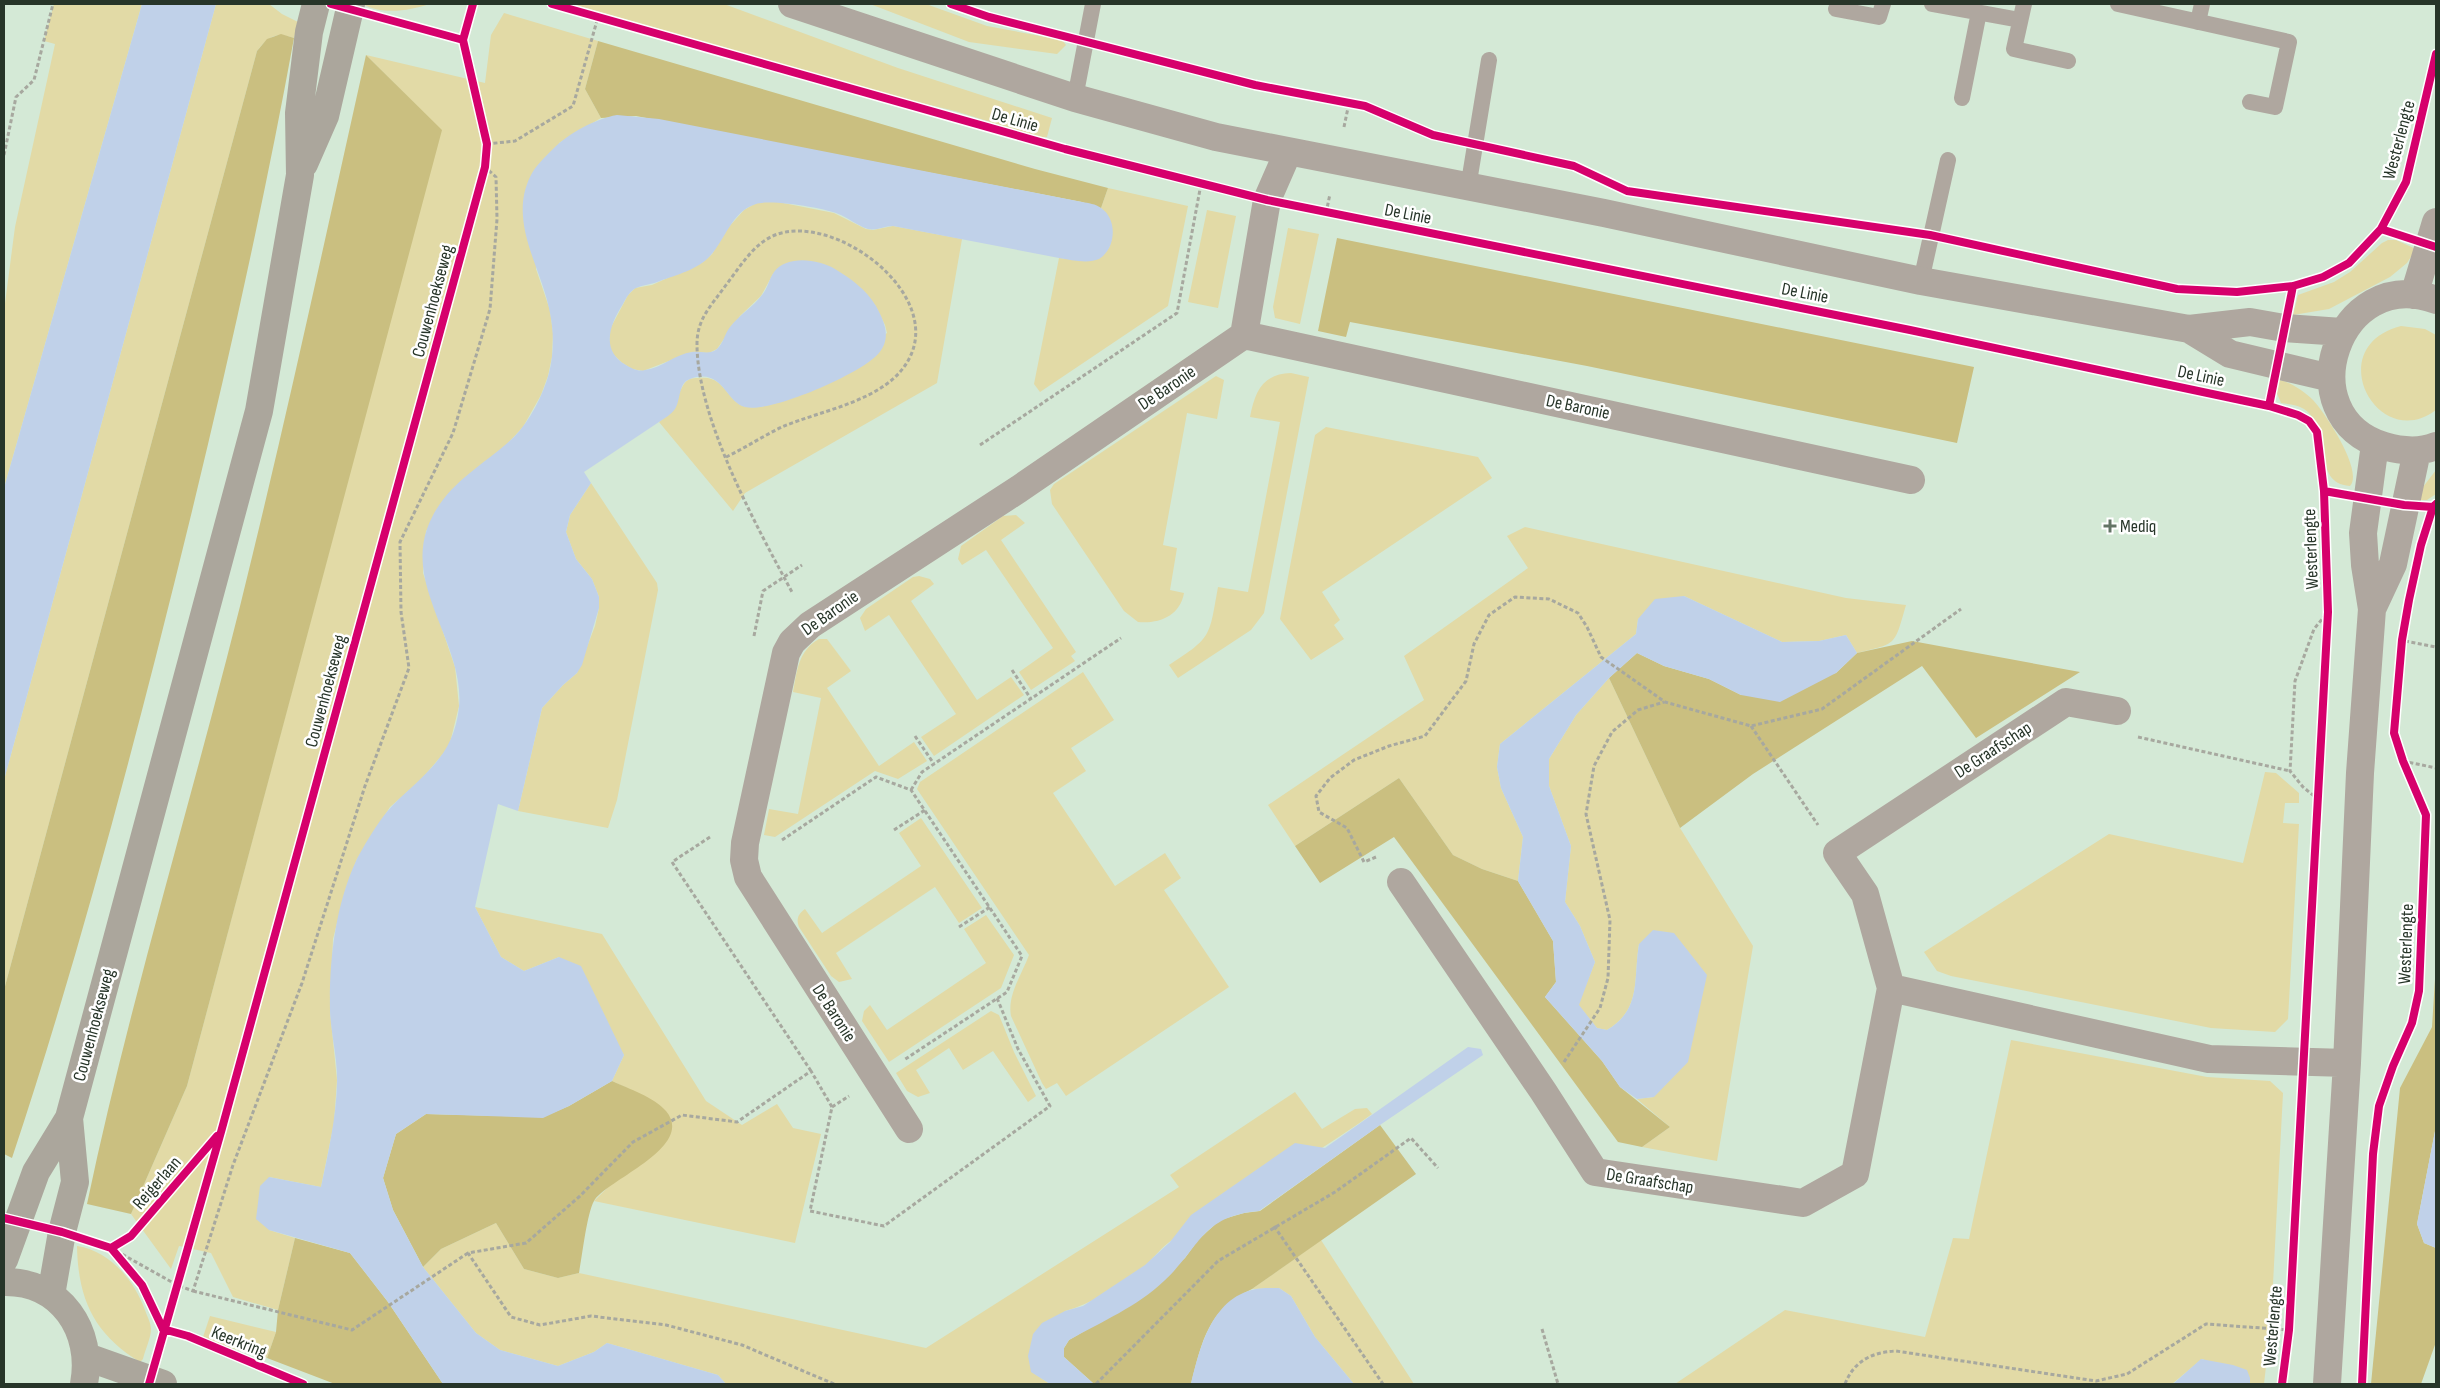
<svg xmlns="http://www.w3.org/2000/svg" width="2440" height="1388" font-family="'Sofia Sans Condensed',sans-serif">
  <style>
    .green { fill: #e2daa6 }
    .forest { fill: #cabf80 }
    .water { fill: #c0d1e9 }
    .lines { fill: none; stroke-linecap: round; stroke-linejoin: round }
    .path { stroke: #a7a89f; stroke-width: 3; stroke-dasharray: 4 2.5; stroke-linecap: butt }
    .lane { stroke: #afa79f; stroke-width: 16 }
    .street { stroke: #afa79f; stroke-width: 28 }
    .secondary { stroke: #aba69c; stroke-width: 28 }
    .cycleway-casing { stroke: #fff; stroke-width: 11 }
    .cycleway { stroke: #d6006c; stroke-width: 8 }
    .poi-dot { fill: #647466; stroke: #fff; stroke-width: 2 }
    .labels { text-anchor: middle; dominant-baseline: central; stroke-width: 5; stroke-linejoin: round; paint-order: stroke }
    .street-label { font-size: 18px; fill: #273529; stroke: #fff }
    .poi-label { font-size: 18px; fill: #273529; stroke: #fff; text-anchor: start }
  </style>
  <rect width="100%" height="100%" fill="#d4e9d6"/>
  <!-- green -->
  <path class="green" d="M 54,4 L 142,4 L 4,488 L 4,311 L 15,227 L 55,44 L 44,41 Z
    M 216,4 L 269,4 L 282,14 L 298,22 L 294,38 C 275,32 269,36 257,51 L 4,990 L 4,780 Z
    M 363,4 L 429,4 C 410,11 381,15 363,4 Z
    M 571,4 L 724,4 L 898,68 L 1052,118 L 1047,137 L 1039,137 L 955,111 L 905,99 Z
    M 870,4 L 926,4 L 987,26 L 1062,40 L 1066,45 L 1057,54 L 969,42 Z
    M 504,13 L 598,41 L 585,89 L 601,118 L 559,143 L 536,269 L 550,310 L 553,333 L 552,357 L 548,376 L 541,395 L 523,427 L 426,531 L 423,573 L 455,667 L 459,706 L 449,747 L 419,782 L 390,807 L 357,859 L 346,888 L 333,939 L 330,1011 L 337,1080 L 334,1123 L 321,1187 L 269,1177 L 269,1230 L 295,1238 L 278,1310 L 233,1297 L 211,1253 L 179,1246 L 171,1269 L 131,1214 L 187,1086 L 441,130 L 366,55 L 485,83 L 491,35 Z
    M 1108,188 L 1188,206 L 1168,306 L 1040,392 L 1034,384 L 1059,258 L 1086,261 L 1109,248 C 1115,231 1112,222 1101,208 Z
    M 773,201 L 834,213 L 866,229 L 873,230 L 893,226 L 962,239 L 937,383 L 745,493 L 733,511 L 659,422 C 676,411 679,385 688,380 C 691,378 696,378 700,378 C 727,375 727,406 749,407 C 790,411 853,356 887,333 L 885,325 L 875,305 L 773,274 L 761,296 L 740,316 L 717,349 L 709,353 L 692,352 L 643,371 L 632,369 L 621,362 L 613,354 L 609,345 L 610,329 L 628,295 L 635,288 L 652,285 L 703,262 L 712,254 L 726,230 L 744,210 L 756,203 Z
    M 1207,210 L 1236,216 L 1218,308 L 1188,302 Z
    M 1288,228 L 1319,234 L 1300,324 L 1275,318 L 1273,307 Z
    M 2388,240 L 2396,240 L 2416,249 L 2407,263 L 2390,277 L 2329,309 L 2293,315 L 2298,295 L 2334,282 L 2350,272 L 2382,243 Z
    M 2401,326 L 2425,329 L 2436,335 L 2436,410 C 2378,454 2320,347 2401,326 Z
    M 1291,373 L 1309,377 L 1264,613 L 1251,630 L 1178,678 L 1169,665 C 1213,637 1209,636 1218,587 L 1248,592 L 1280,422 L 1250,417 C 1255,392 1262,374 1291,373 Z
    M 1216,376 L 1224,380 L 1217,419 L 1187,413 L 1163,545 L 1177,548 L 1170,590 L 1184,593 C 1180,616 1159,624 1138,622 L 1124,611 L 1052,504 L 1050,490 L 1054,484 Z
    M 2279,380 C 2291,382 2305,392 2313,400 C 2325,413 2364,471 2350,486 C 2310,483 2335,430 2304,409 C 2298,405 2289,404 2281,403 L 2276,391 Z
    M 1326,427 L 1478,457 L 1492,478 L 1322,592 L 1340,620 L 1334,625 L 1344,639 L 1311,660 L 1280,619 L 1315,435 Z
    M 2436,470 L 2436,494 L 2427,500 L 2419,500 L 2423,487 Z
    M 591,483 L 657,583 L 658,590 L 617,800 L 608,828 L 518,811 L 542,708 L 563,685 L 577,673 L 595,626 L 599,608 L 599,597 L 592,579 L 576,559 L 566,532 L 570,515 Z
    M 1016,515 L 1025,523 L 1001,540 L 1076,652 L 1071,656 L 1075,661 L 1031,690 L 1019,672 L 1053,648 L 986,550 L 962,565 L 958,559 L 961,546 L 1003,516 Z
    M 1525,527 L 1846,598 L 1906,605 C 1894,646 1898,643 1857,653 L 1846,635 L 1819,641 L 1782,642 L 1684,596 L 1638,619 L 1636,634 L 1500,744 L 1497,767 L 1501,788 L 1523,837 L 1518,881 L 1482,869 L 1453,855 L 1399,778 L 1295,846 L 1268,805 L 1424,700 L 1404,656 L 1528,568 L 1507,536 Z
    M 919,576 L 930,579 L 934,584 L 911,601 L 977,700 L 1011,677 L 1024,695 L 934,756 L 921,737 L 956,714 L 889,615 L 865,631 L 860,618 L 866,609 L 913,577 Z
    M 819,639 L 827,639 L 851,671 L 827,688 L 879,766 L 914,742 L 927,761 L 898,779 L 875,771 L 775,837 L 764,835 L 769,809 L 798,814 L 821,698 L 793,692 C 797,671 798,651 819,639 Z
    M 1083,672 L 1114,720 L 1071,748 L 1086,771 L 1053,793 L 1115,886 L 1165,853 L 1181,878 L 1164,890 L 1229,987 L 1066,1096 L 1057,1083 L 1046,1089 L 1042,1083 L 1011,1016 C 1007,995 1022,974 1029,955 L 917,789 L 920,782 Z
    M 1609,678 L 1680,828 L 1753,946 L 1717,1161 L 1642,1147 L 1670,1127 L 1637,1099 L 1654,1097 L 1639,944 C 1633,980 1642,1009 1607,1030 L 1597,1028 L 1578,1005 L 1595,962 L 1580,926 L 1565,902 L 1571,846 L 1549,786 L 1549,759 L 1576,715 Z
    M 2265,772 L 2276,773 L 2299,793 L 2299,803 L 2285,803 L 2283,823 L 2299,824 L 2288,1019 L 2275,1032 L 2211,1028 L 1951,976 L 1937,971 L 1924,952 L 2109,834 L 2243,863 Z
    M 921,818 L 982,908 L 959,923 L 935,887 L 836,953 L 852,979 L 839,982 L 831,976 L 799,927 C 796,919 798,914 805,909 L 822,933 L 921,866 L 899,833 Z
    M 475,907 L 602,934 L 706,1101 L 742,1125 L 777,1104 L 793,1128 L 821,1134 L 795,1243 L 594,1201 L 671,1125 C 662,1101 634,1092 612,1081 L 624,1055 L 559,957 L 524,971 L 501,957 Z
    M 986,915 L 1014,955 L 1001,988 L 889,1062 L 862,1021 L 864,1011 L 870,1005 L 887,1030 L 986,963 L 964,929 Z
    M 991,1011 L 999,1015 L 1014,1052 L 1036,1096 L 1028,1102 L 993,1051 L 963,1070 L 949,1048 L 916,1070 L 930,1093 L 918,1097 L 907,1091 L 896,1073 Z
    M 2011,1040 L 2207,1077 L 2270,1081 L 2283,1093 L 2271,1322 L 2264,1384 L 2250,1384 L 2250,1378 L 2202,1359 L 2172,1384 L 1675,1384 L 1785,1310 L 1925,1337 L 1953,1238 L 1969,1239 Z
    M 1295,1092 L 1322,1129 L 1355,1109 L 1367,1108 L 1372,1114 C 1307,1161 1238,1197 1172,1240 C 1162,1247 1155,1256 1147,1264 C 1124,1284 1094,1303 1065,1311 L 1032,1372 L 1050,1384 L 726,1384 L 718,1375 L 607,1343 L 594,1352 L 558,1366 L 500,1350 L 476,1333 L 423,1267 L 441,1249 L 496,1223 L 524,1269 L 558,1278 L 579,1273 L 926,1348 L 1179,1187 L 1170,1175 Z
    M 1321,1240 L 1414,1384 L 1354,1384 L 1315,1337 L 1291,1296 L 1279,1288 L 1252,1289 Z
    M 77,1246 C 110,1251 134,1280 145,1310 C 147,1316 151,1323 151,1329 C 151,1338 145,1350 143,1359 L 140,1362 C 94,1334 78,1299 77,1246 Z
    M 210,1316 L 276,1332 L 267,1358 L 202,1340 Z"/>
  <!-- forest -->
  <path class="forest" d="M 281,34 L 294,38 C 256,246 208,451 156,656 C 113,824 67,993 12,1158 L 4,1154 L 4,990 L 257,51 L 267,39 Z
    M 598,41 L 1035,169 L 1108,188 L 1101,208 L 1082,202 L 636,116 L 601,118 L 585,89 Z
    M 366,55 L 442,130 L 187,1086 L 131,1214 L 87,1204 C 133,985 201,771 253,553 C 293,388 329,221 366,55 Z
    M 1337,238 L 1974,367 L 1957,443 L 1587,366 L 1350,322 L 1346,337 L 1318,331 Z
    M 1912,641 L 2080,672 L 1976,738 L 1922,666 L 1753,774 L 1680,828 L 1609,678 L 1637,653 L 1664,666 L 1709,679 L 1741,695 L 1836,673 L 1857,653 Z
    M 1399,778 L 1453,855 L 1482,869 L 1518,881 L 1553,941 L 1556,982 L 1545,997 L 1602,1061 L 1620,1087 L 1670,1127 L 1642,1147 L 1618,1142 L 1394,837 L 1320,883 L 1295,846 Z
    M 2436,963 L 2436,1126 L 2417,1224 L 2424,1243 L 2436,1248 L 2436,1342 L 2421,1384 L 2371,1384 L 2400,1088 L 2432,1027 Z
    M 612,1081 C 629,1089 654,1097 666,1111 C 696,1147 608,1179 594,1201 C 587,1213 582,1257 579,1273 L 558,1278 L 524,1269 L 496,1223 L 441,1249 L 423,1267 L 393,1210 L 383,1178 L 396,1134 L 426,1114 L 543,1117 L 569,1106 Z
    M 1380,1125 L 1416,1174 L 1252,1289 C 1208,1309 1202,1341 1191,1384 L 1094,1384 L 1064,1357 L 1064,1348 L 1069,1340 L 1140,1299 L 1185,1258 L 1198,1240 L 1220,1220 L 1244,1213 L 1260,1211 Z
    M 295,1238 L 350,1253 L 388,1302 L 443,1384 L 335,1384 L 267,1358 L 276,1332 L 278,1310 Z"/>
  <!-- water -->
  <path class="water" d="M 142,4 L 216,4 L 4,780 L 4,488 Z
    M 617,115 L 659,119 L 1082,202 C 1088,203 1096,204 1101,208 C 1118,219 1116,249 1099,259 C 1088,264 1071,260 1059,258 L 893,226 C 885,226 876,231 868,229 C 858,226 850,219 841,215 C 826,208 771,199 756,204 C 731,212 726,239 710,256 C 699,269 676,275 660,281 C 653,284 643,285 636,288 C 630,291 626,298 623,304 C 610,324 600,350 626,365 C 631,368 638,372 645,370 C 662,368 675,354 692,352 C 701,351 710,355 717,349 C 723,344 725,333 730,327 C 739,315 753,307 762,295 C 768,288 769,279 774,272 C 787,255 818,259 835,269 C 851,279 866,289 876,306 C 884,321 892,337 879,353 C 863,373 769,414 745,407 C 725,402 723,367 690,379 C 678,383 681,400 675,409 C 673,412 670,414 668,416 L 584,472 L 591,483 L 570,515 L 566,532 L 576,559 L 592,579 L 599,597 L 599,608 L 582,665 L 577,673 L 563,685 L 542,708 L 518,811 L 498,804 L 475,907 L 501,957 L 524,971 L 559,957 L 581,966 L 624,1055 L 612,1081 L 569,1106 L 543,1118 L 426,1114 L 396,1134 L 383,1178 L 393,1210 L 423,1267 L 476,1333 L 500,1350 L 558,1366 L 594,1352 L 607,1343 L 718,1375 L 726,1384 L 443,1384 L 388,1302 L 350,1253 L 269,1230 L 256,1219 L 260,1186 L 269,1177 L 321,1187 C 328,1153 336,1119 337,1084 C 338,1060 331,1035 330,1011 C 329,961 335,907 356,861 C 364,845 381,817 393,805 C 425,773 454,756 459,707 C 465,646 406,589 427,529 C 443,484 482,467 514,437 C 530,421 543,395 549,373 C 554,353 554,333 550,313 C 542,268 508,223 530,177 C 535,166 545,157 553,149 C 569,133 595,119 617,115 Z
    M 1684,596 L 1782,642 L 1819,641 L 1846,635 L 1857,653 L 1836,673 L 1780,702 L 1741,695 L 1709,679 L 1664,666 L 1637,653 L 1609,678 L 1576,715 L 1549,759 L 1549,786 L 1571,846 L 1565,902 L 1580,926 L 1595,962 L 1579,1005 L 1597,1028 L 1607,1030 C 1642,1009 1633,980 1639,944 L 1653,930 L 1674,933 L 1707,975 L 1688,1062 L 1654,1097 L 1637,1099 L 1620,1087 L 1602,1061 L 1545,997 L 1556,982 L 1553,941 L 1518,881 L 1523,837 L 1501,788 L 1497,767 L 1500,744 L 1636,634 L 1638,619 L 1655,599 Z
    M 1468,1047 L 1481,1049 L 1483,1055 L 1380,1125 L 1259,1211 C 1201,1216 1201,1247 1164,1281 C 1138,1306 1101,1322 1069,1340 L 1064,1348 L 1064,1357 L 1094,1384 L 1050,1384 L 1031,1372 L 1028,1356 L 1033,1334 L 1042,1323 L 1065,1311 L 1083,1306 L 1145,1265 L 1170,1242 L 1191,1215 L 1295,1143 L 1325,1148 Z
    M 2436,1126 L 2436,1248 L 2424,1243 L 2417,1224 Z
    M 1265,1288 L 1279,1288 L 1291,1296 L 1315,1337 L 1354,1384 L 1191,1384 C 1201,1343 1214,1291 1265,1288 Z
    M 2201,1359 L 2233,1365 L 2247,1370 L 2250,1378 L 2250,1384 L 2173,1384 Z"/>
  <g class="lines">
    <!-- path -->
    <path class="path" d="M 1344,127 L 1349,103
      M 487,144 L 515,141 L 573,106 L 598,17
      M 4,155 L 16,97 L 34,80 L 53,4
      M 1326,213 L 1330,194
      M 980,445 L 1177,313 L 1201,184
      M 726,457 C 745,448 763,436 782,427 C 821,410 887,401 909,359 C 944,293 834,212 775,235 C 753,244 740,267 726,285 C 712,305 697,318 697,344 C 697,419 757,527 793,594
      M 754,636 L 763,591 L 802,565
      M 2405,641 L 2436,647
      M 1012,670 L 1031,699
      M 1751,726 L 1818,825
      M 915,736 L 934,764
      M 2138,737 L 2290,771
      M 2403,761 L 2436,768
      M 911,790 L 922,772 L 1121,638
      M 2319,800 L 2303,787 L 2290,771 L 2295,681 L 2314,629 L 2328,612
      M 894,830 L 925,810
      M 710,837 L 672,862 L 811,1071
      M 782,840 L 876,777 L 911,790 L 1022,956 L 1007,992 L 904,1060
      M 1376,857 L 1364,862 L 1347,828 L 1319,812 L 1316,796 L 1330,778 L 1354,760 L 1389,746 L 1425,736 L 1466,681 L 1474,644 L 1489,615 L 1515,597 L 1549,599 L 1578,613 L 1587,627 L 1601,657 L 1665,702 L 1751,726 L 1822,709 L 1961,609
      M 959,927 L 990,907
      M 1564,1062 L 1600,1008 L 1608,978 L 1610,920 L 1586,814 L 1594,766 L 1612,732 L 1638,710 L 1664,702
      M 832,1107 L 849,1096
      M 1274,1226 L 1383,1384
      M 111,1248 L 177,1285 L 193,1291 L 233,1165 L 302,983 L 365,786 L 409,668 L 401,612 L 400,542 L 453,433 L 490,309 L 497,219 L 496,177 L 485,167
      M 193,1291 L 352,1330 L 468,1253
      M 1542,1329 L 1558,1384
      M 834,1384 L 742,1345 L 666,1325 L 591,1316 L 540,1325 L 511,1317 L 468,1253 L 526,1243 L 580,1196 L 633,1142 L 682,1115 L 737,1122 L 811,1071 L 832,1107 L 810,1211 L 884,1226 L 1050,1106 L 1018,1049 L 997,998
      M 1096,1384 L 1218,1261 L 1335,1192 L 1411,1138 L 1438,1168
      M 1845,1384 C 1854,1361 1872,1352 1896,1351 L 2096,1381 L 2127,1374 L 2206,1324 L 2289,1330"/>
    <!-- lane -->
    <path class="lane" d="M 1932,4 L 2020,20
      M 2024,4 L 2014,49 L 2068,61
      M 2118,4 L 2289,42 L 2275,107 L 2250,102
      M 1836,9 L 1879,17 L 1883,4
      M 2198,22 L 2202,4
      M 1075,98 L 1093,4
      M 1962,98 L 1979,12
      M 1468,188 L 1489,60
      M 1921,281 L 1948,160"/>
    <!-- street -->
    <path class="street" d="M 792,4 L 1075,98 L 1216,137 L 1604,213 L 1921,281 L 2189,329 L 2250,322 L 2284,328 L 2342,332
      M 2414,295 L 2436,222
      M 2436,300 C 2338,263 2286,416 2384,446 C 2401,451 2419,453 2436,446
      M 2189,329 L 2230,354 L 2331,378
      M 1244,335 L 1267,200 L 1288,152
      M 2372,609 L 2393,564 L 2417,451
      M 1401,882 L 1543,1091 L 1595,1172 L 1803,1203 L 1855,1174 L 1891,988 L 1865,894 L 1837,853 L 2066,702 L 2117,711
      M 1891,988 L 2209,1059 L 2347,1063
      M 909,1129 L 748,877 L 744,860 L 745,843 L 786,653 L 792,642 L 810,625 L 1019,489 L 1244,335 L 1911,480
      M 2327,1384 L 2347,1063 L 2360,773 L 2372,609 L 2365,565 L 2363,533 L 2375,444"/>
    <!-- secondary -->
    <path class="secondary" d="M 304,164 L 325,116 L 351,4
      M 4,1260 L 36,1172 L 69,1118 L 259,411 L 300,175 L 299,113 L 309,32 L 316,4
      M 4,1282 C 61,1281 94,1331 84,1384
      M 51,1295 L 62,1232 L 75,1182 L 69,1118
      M 87,1357 L 163,1384"/>
    <!-- cycleway casing -->
    <g class="cycleway-casing">
      <path id="cycleway" d="M 331,4 L 463,40
        M 552,4 L 1065,149 L 1267,200 L 1910,330 L 2269,406
        M 951,4 L 989,17 L 1255,85 L 1365,106 L 1433,135 L 1574,166 L 1627,191 L 1930,235 L 2177,289 L 2237,292 L 2293,286 L 2323,277 L 2349,263 L 2381,229 L 2436,247
        M 2381,229 L 2406,182 L 2436,54
        M 2324,491 L 2404,505 L 2433,507 L 2436,504
        M 4,1218 L 62,1232 L 111,1248 L 142,1285 L 163,1329
        M 111,1248 L 131,1236 L 217,1136
        M 163,1329 L 188,1336 L 303,1384
        M 149,1384 L 221,1132 L 485,167 L 487,144 L 463,40 L 473,4
        M 2282,1384 L 2289,1330 L 2328,612 L 2324,491 L 2317,432 L 2309,421 L 2298,415 L 2269,406 L 2293,286
        M 2362,1384 L 2373,1154 L 2379,1106 L 2393,1066 L 2412,1023 L 2419,991 L 2426,815 L 2403,761 L 2394,733 L 2402,640 L 2409,600 L 2421,545 L 2433,507"/>
    </g>
    <!-- cycleway -->
    <use href="#cycleway" class="cycleway"/>
  </g>
  <!-- markers -->
  <path class="poi-dot" d="M2107.5 518.5h5v5h5v5h-5v5h-5v-5h-5v-5h5z"/>
  <g class="labels">
    <!-- street labels -->
    <g class="street-label">
      <text transform="translate(1015 120) rotate(16)">De Linie</text>
      <text transform="translate(2399 140) rotate(-75)">Westerlengte</text>
      <text transform="translate(1408 214) rotate(11)">De Linie</text>
      <text transform="translate(1805 293) rotate(11)">De Linie</text>
      <text transform="translate(433 301) rotate(-75)">Couwenhoekseweg</text>
      <text transform="translate(2201 376) rotate(12)">De Linie</text>
      <text transform="translate(1167 388) rotate(-34)">De Baronie</text>
      <text transform="translate(1578 407) rotate(12)">De Baronie</text>
      <text transform="translate(2311 549) rotate(-92)">Westerlengte</text>
      <text transform="translate(830 613) rotate(-35)">De Baronie</text>
      <text transform="translate(326 691) rotate(-75)">Couwenhoekseweg</text>
      <text transform="translate(1993 750) rotate(-33)">De Graafschap</text>
      <text transform="translate(2406 944) rotate(-88)">Westerlengte</text>
      <text transform="translate(834 1013) rotate(57)">De Baronie</text>
      <text transform="translate(94 1025) rotate(-75)">Couwenhoekseweg</text>
      <text transform="translate(1650 1181) rotate(9)">De Graafschap</text>
      <text transform="translate(157 1183) rotate(-49)">Reigerlaan</text>
      <text transform="translate(2273 1326) rotate(-85)">Westerlengte</text>
      <text transform="translate(239 1342) rotate(22)">Keerkring</text>
    </g>
    <!-- poi labels -->
    <g class="poi-label">
      <text x="2120" y="526">Mediq</text>
    </g>
  </g>
  <!-- border -->
  <rect width="2440" height="1388" fill="none" stroke="#273529" stroke-width="10"/>
</svg>
